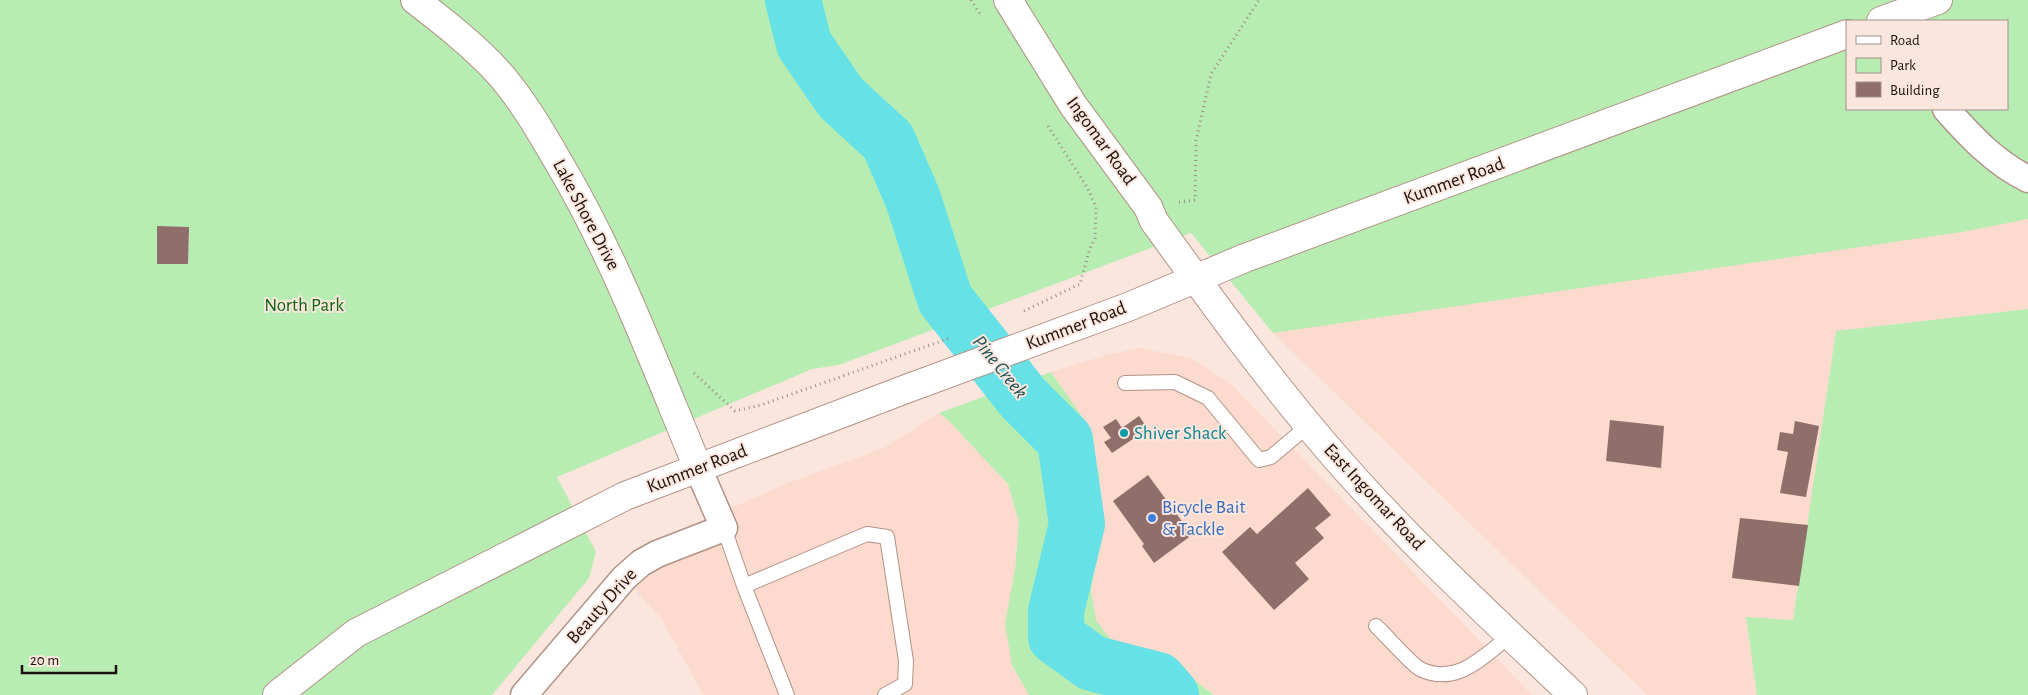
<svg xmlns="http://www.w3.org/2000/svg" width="2028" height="695" font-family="'Alegreya Sans',sans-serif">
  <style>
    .built { fill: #fcdacd }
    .green { fill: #b7edb3; fill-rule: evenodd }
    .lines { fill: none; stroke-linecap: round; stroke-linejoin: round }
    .river { stroke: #66e1e5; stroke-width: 56 }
    .building { fill: #906f6a }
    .service-casing { stroke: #b29285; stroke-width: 16 }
    .minor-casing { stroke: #b29285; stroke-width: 29 }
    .tertiary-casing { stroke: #b29285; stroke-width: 30 }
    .primary-casing { stroke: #b29285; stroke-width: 30 }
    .path { stroke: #9b8a83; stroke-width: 3; stroke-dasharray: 1 4; stroke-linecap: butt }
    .service { stroke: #fff; stroke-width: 14 }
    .minor { stroke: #fff; stroke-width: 26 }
    .tertiary { stroke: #fff; stroke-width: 28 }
    .primary { stroke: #fff; stroke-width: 28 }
    .culture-dot { fill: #0f9aa8; stroke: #fbe6dd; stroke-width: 2 }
    .shop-dot { fill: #3f7fe0; stroke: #fbe6dd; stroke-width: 2 }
    .labels { text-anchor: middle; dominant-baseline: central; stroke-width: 4; stroke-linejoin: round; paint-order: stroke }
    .street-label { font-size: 19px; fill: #1c110c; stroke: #fbe6dd }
    .park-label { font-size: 19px; fill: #0d6511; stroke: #fbe6dd }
    .culture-label { font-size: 19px; fill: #0d838f; stroke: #fbe6dd; text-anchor: start }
    .shop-label { font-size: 19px; fill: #366cbe; stroke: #fbe6dd; text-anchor: start }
    .water-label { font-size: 20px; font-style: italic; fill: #1d5355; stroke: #fbe6dd }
  </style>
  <rect width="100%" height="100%" fill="#fbe6dd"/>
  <!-- built -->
  <path class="built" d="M 1847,109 L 2028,214 L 2028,309 L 1836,331 L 1793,620 L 1746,618 L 1757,695 L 1647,695 L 1273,333 L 1276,309 Z
    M 1139,348 L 1191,358 L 1232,385 L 1532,695 L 1214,695 L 1176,666 L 1136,652 L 1110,639 L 1096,620 L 1091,590 L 1098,527 L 1099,475 L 1088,425 L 1051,372 L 1107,355 Z
    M 939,413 L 948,420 L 1008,483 L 1019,522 L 1015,569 L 1012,665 L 1029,695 L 703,695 L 662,619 L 632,587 L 654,567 L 685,555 L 676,532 L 788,483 L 884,448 Z"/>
  <!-- green -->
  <path class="green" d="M 0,0 L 2028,0 L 2028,219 L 1962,232 L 1273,333 L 1191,233 L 839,365 L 812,369 L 557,477 L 596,552 L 589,578 L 492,695 L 0,695 ZM 1847,21 L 2007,21 L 2007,109 L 1847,109 Z
    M 2028,309 L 2028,695 L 1757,695 L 1746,617 L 1793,620 L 1836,331 Z
    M 1051,372 L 1088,425 L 1099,475 L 1098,527 L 1091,590 L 1096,620 L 1110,639 L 1136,652 L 1176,666 L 1214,695 L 1029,695 L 1012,665 L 1005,624 L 1015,569 L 1019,522 L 1008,484 L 948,420 L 939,413 Z"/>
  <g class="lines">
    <!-- river -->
    <path class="river" d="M 793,0 L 804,44 L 841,98 L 888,141 L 913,199 L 945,299 L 1023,398 L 1065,440 L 1077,524 L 1056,611 L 1056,637 L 1092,663 L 1158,680 L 1171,695"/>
  </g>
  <!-- building -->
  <path class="building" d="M 157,226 L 189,227 L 188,264 L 157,264 Z
    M 1139,416 L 1148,429 L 1112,453 L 1104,442 L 1111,438 L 1103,427 L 1116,419 L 1122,428 Z
    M 1610,420 L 1664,426 L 1661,468 L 1606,461 Z
    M 1795,421 L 1819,426 L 1806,497 L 1780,493 L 1788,452 L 1777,450 L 1780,432 L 1793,434 Z
    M 1148,475 L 1192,535 L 1154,563 L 1142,546 L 1144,544 L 1113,501 Z
    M 1308,488 L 1331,515 L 1315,528 L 1324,538 L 1295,563 L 1309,579 L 1274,610 L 1222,552 L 1250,527 L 1257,534 Z
    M 1740,518 L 1808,525 L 1799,586 L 1732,578 Z"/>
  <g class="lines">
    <!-- service casing -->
    <g class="service-casing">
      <path id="service" d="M 1125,383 L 1175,382 L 1208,398 L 1259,460 L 1271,457 L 1309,425
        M 724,528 L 744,586 L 867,534 L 887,537 L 906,661 L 905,684 L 885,695
        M 744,586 L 787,695
        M 1376,626 C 1386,635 1411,664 1420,669 C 1457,687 1483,656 1511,635"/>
    </g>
    <!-- minor casing -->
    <g class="minor-casing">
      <path id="minor" d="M 1946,109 C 1970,136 1995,163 2028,179
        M 524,695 L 624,578 L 641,563 L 657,554 L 724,528 L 698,468"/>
    </g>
    <!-- tertiary casing -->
    <g class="tertiary-casing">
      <path id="tertiary" d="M 415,0 C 445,23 473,45 498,72 C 522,99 541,132 559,163 C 616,259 655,365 698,468
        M 1881,21 L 1938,0
        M 277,695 L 356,633 L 625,496 L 906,389 L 1128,307 L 1245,258 L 1847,34"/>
    </g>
    <!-- primary casing -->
    <g class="primary-casing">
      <path id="primary" d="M 1008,0 L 1073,105 L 1148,207 L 1154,221 C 1211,300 1267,378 1331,452 C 1405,538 1490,616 1573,695"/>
    </g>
    <!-- path -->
    <path class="path" d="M 971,0 L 980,14
      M 1179,202 L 1195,200 L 1196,141 L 1211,74 L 1259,0
      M 1024,311 L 1080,284 L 1090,248 L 1095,238 L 1096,207 L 1087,187 L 1048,126
      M 694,373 L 735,411 L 761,405 L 950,338"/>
    <!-- service -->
    <use href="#service" class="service"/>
    <!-- minor -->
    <use href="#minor" class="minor"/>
    <!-- tertiary -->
    <use href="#tertiary" class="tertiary"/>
    <!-- primary -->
    <use href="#primary" class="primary"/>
  </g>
  <!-- markers -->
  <circle class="culture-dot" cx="1124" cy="433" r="5"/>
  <circle class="shop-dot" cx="1152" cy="518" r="5"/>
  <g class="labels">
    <!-- street labels -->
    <g class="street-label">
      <text transform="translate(1101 141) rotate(54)">Ingomar Road</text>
      <text transform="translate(1454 181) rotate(-20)">Kummer Road</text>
      <text transform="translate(586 215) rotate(62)">Lake Shore Drive</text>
      <text transform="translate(1076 326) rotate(-21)">Kummer Road</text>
      <text transform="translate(697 469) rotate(-21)">Kummer Road</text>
      <text transform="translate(1374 497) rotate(47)">East Ingomar Road</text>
      <text transform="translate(602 606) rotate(-48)">Beauty Drive</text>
    </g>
    <!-- park labels -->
    <g class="park-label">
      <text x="304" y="305">North Park</text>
    </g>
    <!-- culture labels -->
    <g class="culture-label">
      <text x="1134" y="433">Shiver Shack</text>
    </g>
    <!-- shop labels -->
    <g class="shop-label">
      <text x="1162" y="507">Bicycle Bait<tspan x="1162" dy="22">&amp; Tackle</tspan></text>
    </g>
    <!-- water labels -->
    <g class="water-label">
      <text transform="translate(1000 367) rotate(51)">Pine Creek</text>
    </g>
  </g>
  <!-- legend -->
  <rect x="1846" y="20" width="162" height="90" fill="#fbe6dd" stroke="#a29189"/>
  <rect x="1856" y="36" width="25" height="8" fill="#ffffff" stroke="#a29189"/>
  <text x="1890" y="45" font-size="15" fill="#1c110c">Road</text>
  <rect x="1856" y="58" width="25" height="15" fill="#b7edb3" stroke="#a29189"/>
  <text x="1890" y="70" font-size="15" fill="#1c110c">Park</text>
  <rect x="1856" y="82" width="25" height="15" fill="#906f6a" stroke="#a29189"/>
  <text x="1890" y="95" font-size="15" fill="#1c110c">Building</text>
  <!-- scale -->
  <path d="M22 665v8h94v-8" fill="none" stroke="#1c110c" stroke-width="2.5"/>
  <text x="30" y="665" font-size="15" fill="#1c110c" stroke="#fbe6dd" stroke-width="4" paint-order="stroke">20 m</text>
</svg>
